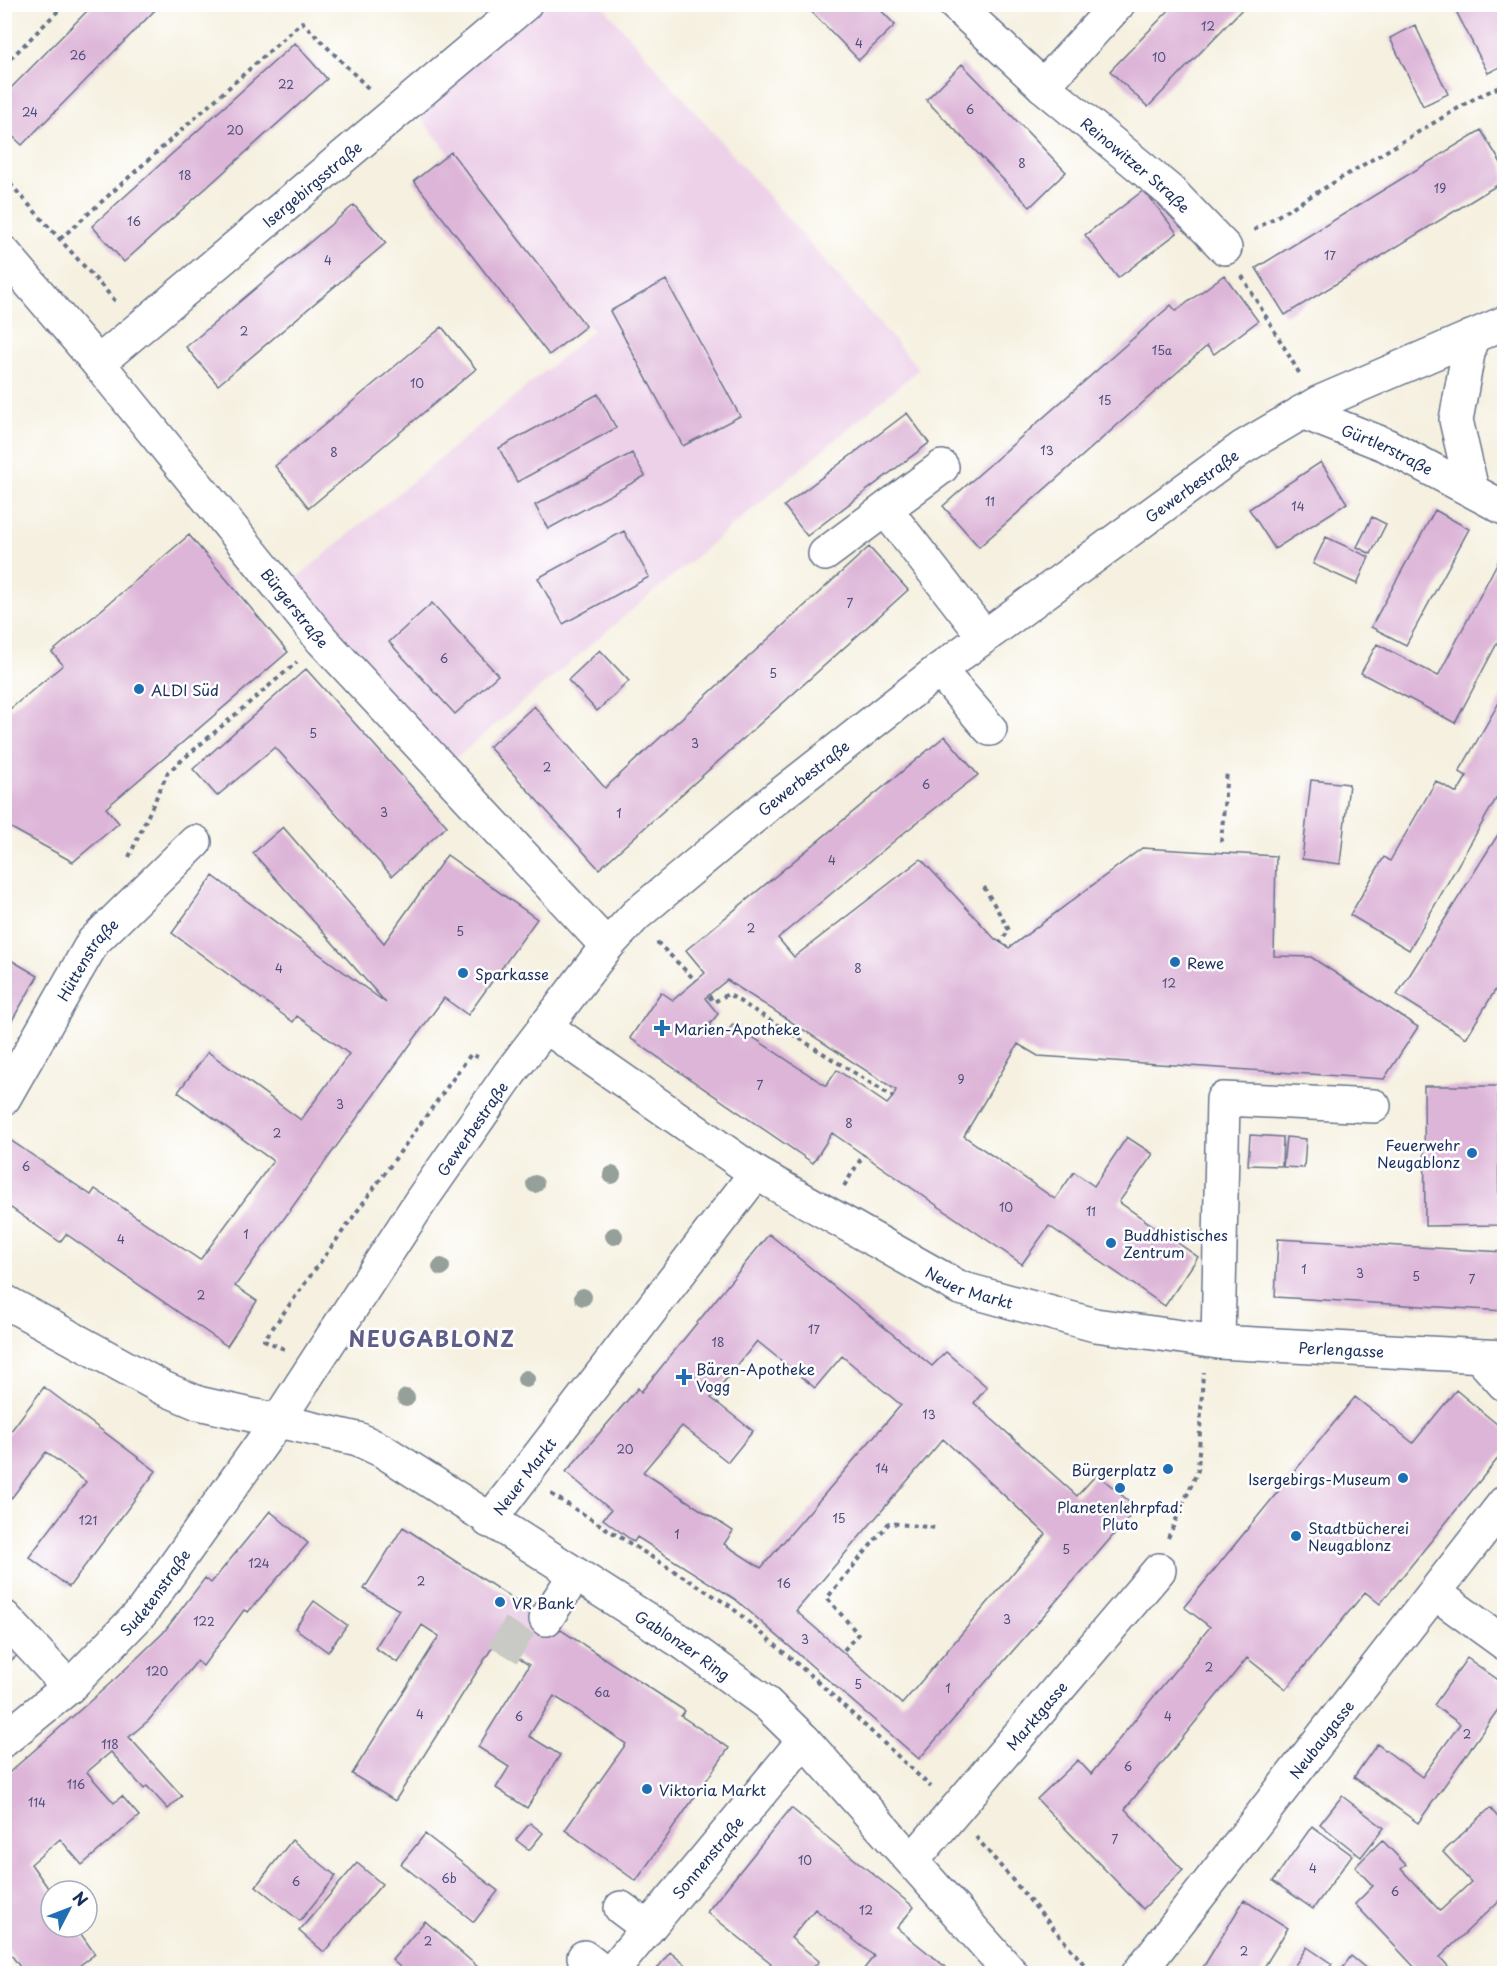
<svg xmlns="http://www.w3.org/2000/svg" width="1509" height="1978" font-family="'Playpen Sans',sans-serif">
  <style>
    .built { fill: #edd1e9 }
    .building { fill: #ddb5d8; fill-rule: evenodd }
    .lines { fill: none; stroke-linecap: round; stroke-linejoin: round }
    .minor-tunnel { stroke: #c9c9c5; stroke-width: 33; stroke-dasharray: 33 16; stroke-linecap: butt }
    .minor-casing { stroke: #67738b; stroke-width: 36 }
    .path { stroke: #67738b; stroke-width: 4; stroke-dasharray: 4.5 4.5; stroke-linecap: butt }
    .minor { stroke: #fff; stroke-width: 33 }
    .tree { fill: #96a09b }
    .poi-dot { fill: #1f6fb2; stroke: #fff; stroke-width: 2 }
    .labels { text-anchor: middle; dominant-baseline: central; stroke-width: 5; stroke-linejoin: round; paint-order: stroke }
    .number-label { font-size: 12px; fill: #4c507c }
    .street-label { font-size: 15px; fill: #1b2f5e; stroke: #fff }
    .poi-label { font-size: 15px; fill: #1b2f5e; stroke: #fff; text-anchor: start }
    .district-label { font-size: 21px; font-weight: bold; letter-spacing: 1.5px; fill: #5f5e89; stroke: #fff }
  </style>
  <rect width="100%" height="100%" fill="#fff"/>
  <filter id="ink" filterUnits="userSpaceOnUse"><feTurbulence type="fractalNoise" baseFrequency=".0167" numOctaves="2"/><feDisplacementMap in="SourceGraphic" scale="12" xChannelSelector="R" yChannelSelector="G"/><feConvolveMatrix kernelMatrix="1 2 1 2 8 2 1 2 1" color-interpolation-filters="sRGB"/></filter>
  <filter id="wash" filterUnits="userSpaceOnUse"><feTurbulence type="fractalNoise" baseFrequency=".008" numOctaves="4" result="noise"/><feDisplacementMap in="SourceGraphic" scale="24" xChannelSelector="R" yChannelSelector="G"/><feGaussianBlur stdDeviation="1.35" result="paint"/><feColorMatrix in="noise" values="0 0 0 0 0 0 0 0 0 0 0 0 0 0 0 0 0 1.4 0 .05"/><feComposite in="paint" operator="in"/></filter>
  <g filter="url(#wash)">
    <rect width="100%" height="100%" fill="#f5f0df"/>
    <!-- built -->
    <path class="built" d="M 539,5 L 602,5 L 919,369 L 450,763 L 293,581 L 593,331 L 415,111 Z"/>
    <g id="blocks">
      <!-- building -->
      <path class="building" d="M 94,4 L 161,4 L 22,145 L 4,128 L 4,95 Z
        M 804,4 L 875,4 L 895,25 L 859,60 Z
        M 1175,4 L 1247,4 L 1148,107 L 1110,71 Z
        M 1469,4 L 1504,4 L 1504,65 L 1488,73 L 1456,11 Z
        M 1415,25 L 1448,94 L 1423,106 L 1390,38 Z
        M 295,43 L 327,79 L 124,262 L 92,226 Z
        M 962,64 L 1066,172 L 1030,207 L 926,100 Z
        M 1481,130 L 1504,168 L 1504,181 L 1285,315 L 1256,268 Z
        M 451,152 L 586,326 L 549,355 L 414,181 Z
        M 1144,190 L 1177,233 L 1118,278 L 1085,235 Z
        M 354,205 L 386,243 L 218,385 L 186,347 Z
        M 1224,275 L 1258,321 L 1214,354 L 1207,346 L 979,547 L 943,506 L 1171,305 L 1176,311 Z
        M 666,280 L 740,416 L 683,446 L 610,311 Z
        M 442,327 L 476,369 L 309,508 L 275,466 Z
        M 598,394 L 616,428 L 517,482 L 499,448 Z
        M 907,413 L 929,443 L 807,536 L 784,506 Z
        M 632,453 L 645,476 L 548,529 L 535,505 Z
        M 1321,462 L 1347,503 L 1275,549 L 1249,509 Z
        M 1435,510 L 1469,529 L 1406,645 L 1371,627 Z
        M 1372,517 L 1386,524 L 1371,554 L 1357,547 Z
        M 624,531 L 649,577 L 563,624 L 538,578 Z
        M 189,535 L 288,652 L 106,808 L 119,823 L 73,862 L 4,824 L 4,714 L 63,665 L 52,652 Z
        M 1326,537 L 1369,557 L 1357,584 L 1313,564 Z
        M 869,547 L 908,590 L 599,869 L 489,747 L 534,706 L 605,788 Z
        M 1504,550 L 1504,630 L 1455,723 L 1361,673 L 1377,644 L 1438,676 Z
        M 432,603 L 498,675 L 455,714 L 389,642 Z
        M 600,650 L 629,681 L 597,711 L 568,680 Z
        M 306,669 L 447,826 L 392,876 L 275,747 L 217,796 L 193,769 Z
        M 1504,694 L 1504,785 L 1409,950 L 1350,915 L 1384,857 L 1390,861 L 1436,781 L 1457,793 L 1467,776 L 1459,772 Z
        M 945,736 L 978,775 L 905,832 L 778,938 L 794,957 L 921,859 L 995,939 L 1009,948 L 1142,848 L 1276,856 L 1274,956 L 1311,957 L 1418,1027 L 1384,1079 L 1038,1056 L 1018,1044 L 964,1136 L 1055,1199 L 1074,1172 L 1094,1186 L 1127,1137 L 1153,1154 L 1119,1202 L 1198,1257 L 1165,1306 L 1049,1226 L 1022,1264 L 832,1133 L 813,1163 L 630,1038 L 661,992 L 673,1000 L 705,973 L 686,950 ZM 727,980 L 896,1090 L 893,1097 L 887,1104 L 837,1070 L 826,1086 L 733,1024 L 725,1036 L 709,1025 L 718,1014 L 705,998 Z
        M 1311,780 L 1349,784 L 1340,864 L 1302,859 Z
        M 1504,825 L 1504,976 L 1466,1038 L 1397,995 Z
        M 283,827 L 384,943 L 447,855 L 537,919 L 468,1015 L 444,998 L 235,1286 L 257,1301 L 227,1346 L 66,1234 L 60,1242 L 4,1203 L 4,1136 L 91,1195 L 95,1189 L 200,1260 L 273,1161 L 178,1092 L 208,1052 L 301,1120 L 349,1054 L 297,1016 L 293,1022 L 172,933 L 213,876 L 386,1003 L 253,853 Z
        M 4,956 L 38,976 L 4,1034 Z
        M 1424,1086 L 1498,1086 L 1499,1225 L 1425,1226 Z
        M 1250,1135 L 1283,1137 L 1282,1166 L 1248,1165 Z
        M 1286,1137 L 1306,1139 L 1304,1168 L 1283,1167 Z
        M 769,1234 L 932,1366 L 946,1352 L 987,1387 L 974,1403 L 1077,1496 L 1097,1474 L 1137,1508 L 919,1759 L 735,1599 L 637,1537 L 634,1542 L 603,1519 L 611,1510 L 566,1472 L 638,1388 L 641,1392 ZM 757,1341 L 815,1388 L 842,1356 L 901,1405 L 761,1568 L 724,1544 L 733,1531 L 643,1472 L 682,1426 L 728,1462 L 753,1431 L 711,1398 ZM 943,1439 L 1046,1534 L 902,1704 L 796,1611 Z
        M 1278,1239 L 1504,1252 L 1504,1311 L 1275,1297 Z
        M 44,1387 L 156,1471 L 69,1587 L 29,1557 L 86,1482 L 46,1452 L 4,1508 L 4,1440 Z
        M 1456,1390 L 1504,1430 L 1504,1451 L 1380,1604 L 1365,1592 L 1286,1689 L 1247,1658 L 1125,1809 L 1183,1870 L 1143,1909 L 1037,1799 L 1078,1760 L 1091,1774 L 1210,1627 L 1184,1607 L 1355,1397 L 1413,1443 Z
        M 270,1511 L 308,1543 L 248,1612 L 244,1610 L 203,1666 L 197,1661 L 149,1720 L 129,1737 L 182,1796 L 168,1809 L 147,1786 L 144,1789 L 111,1752 L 87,1772 L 114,1803 L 122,1796 L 139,1816 L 82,1865 L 60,1839 L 31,1864 L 51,1892 L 51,1927 L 76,1927 L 95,1954 L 68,1974 L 25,1974 L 4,1945 L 4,1777 L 114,1680 L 163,1633 L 205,1578 L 211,1583 Z
        M 403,1527 L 685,1711 L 681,1716 L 729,1748 L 636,1881 L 565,1830 L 626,1744 L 575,1709 L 554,1696 L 529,1736 L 560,1755 L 527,1808 L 496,1788 L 509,1767 L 478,1747 L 529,1665 L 495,1643 L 395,1801 L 352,1774 L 439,1636 L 422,1625 L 398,1663 L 375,1648 L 399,1610 L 364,1589 Z
        M 314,1601 L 347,1625 L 328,1652 L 295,1628 Z
        M 4,1639 L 18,1655 L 4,1666 Z
        M 1467,1658 L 1504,1684 L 1504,1701 L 1418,1823 L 1354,1777 L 1377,1744 L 1422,1777 L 1460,1724 L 1434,1705 Z
        M 1342,1796 L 1384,1828 L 1361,1857 L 1320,1824 Z
        M 791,1808 L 914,1907 L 897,1928 L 954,1974 L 860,1974 L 874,1956 L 815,1909 L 791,1938 L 819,1961 L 808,1974 L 762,1974 L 771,1963 L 707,1912 Z
        M 1490,1808 L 1504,1824 L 1504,1896 L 1440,1957 L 1455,1974 L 1421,1974 L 1355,1904 L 1373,1886 L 1355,1867 L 1382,1840 L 1406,1865 L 1401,1869 L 1440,1911 L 1471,1882 L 1443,1852 Z
        M 530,1823 L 543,1833 L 529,1850 L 516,1840 Z
        M 1312,1826 L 1352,1855 L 1313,1909 L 1273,1881 Z
        M 425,1834 L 498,1891 L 474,1922 L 401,1864 Z
        M 292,1840 L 336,1876 L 300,1921 L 256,1886 Z
        M 357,1863 L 382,1884 L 324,1952 L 299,1931 Z
        M 1244,1900 L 1288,1928 L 1260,1974 L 1199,1974 Z
        M 425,1921 L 486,1974 L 408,1974 L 392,1960 Z
        M 1307,1947 L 1332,1964 L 1325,1974 L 1289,1974 Z
        M 670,1952 L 696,1974 L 653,1974 Z
        M 1351,1956 L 1373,1974 L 1338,1974 Z"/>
    </g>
  </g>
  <g filter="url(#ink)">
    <use href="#blocks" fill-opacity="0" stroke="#67738b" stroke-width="1.5"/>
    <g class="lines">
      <!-- minor-tunnel -->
      <path class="minor-tunnel" d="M 503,1654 L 530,1609"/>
      <!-- minor casing -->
      <g class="minor-casing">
        <g id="minor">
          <path id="s1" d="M 955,4 L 1043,86 L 1171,192 L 1225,248"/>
          <path d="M 1043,86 L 1118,4"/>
          <path id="s2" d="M 4,253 L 98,363 L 322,640 L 607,946"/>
          <path d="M 1471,337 L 1456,420 L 1472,490"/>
          <path id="s3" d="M 98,363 L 525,4"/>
          <path id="s4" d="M 1302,412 L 1386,445 L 1504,508"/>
          <path d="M 886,510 L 984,636"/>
          <path d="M 825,554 L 942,467"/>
          <path d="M 939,670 L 990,729"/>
          <path id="s5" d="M 545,1026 L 756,1173 L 960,1288 L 1095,1325 L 1218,1342 L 1504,1357"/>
          <path id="s6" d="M 4,1098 L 93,942 L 195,842"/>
          <path id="s7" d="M 4,1301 L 163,1388 L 198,1403 L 358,1439 L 383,1451 L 682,1642 L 766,1703 L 804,1740 L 1012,1974"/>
          <path d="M 1218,1342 L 1223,1099 L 1374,1106"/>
          <path d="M 1479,1356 L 1504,1384"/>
          <path id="s8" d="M 489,1521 L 756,1173"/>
          <path d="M 1435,1593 L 1504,1643"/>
          <path d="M 4,1617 L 69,1687"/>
          <path d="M 546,1619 L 575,1575"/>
          <path id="s9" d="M 4,1740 L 69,1687 L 142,1612 L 277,1422 L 420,1202 L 510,1073 L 607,946 L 636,915 L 775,799 L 939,670 L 1242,448 L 1318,403 L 1504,323"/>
          <path id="s10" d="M 913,1860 L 1159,1570"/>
          <path d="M 621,1908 L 648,1928"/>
          <path d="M 584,1957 L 606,1974"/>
          <path id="s11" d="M 610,1974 L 804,1740"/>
          <path id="s12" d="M 1138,1974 L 1504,1503"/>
        </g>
      </g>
      <!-- path -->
      <path class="path" d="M 4,65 L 65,4
        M 4,177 L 118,304
        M 1254,230 L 1477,97 L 1504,85
        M 60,239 L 302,22 L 371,91
        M 1242,276 L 1301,376
        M 1221,842 L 1227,771
        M 129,857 L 168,772 L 297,662
        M 984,887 L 1009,930 L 1000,943
        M 657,942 L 696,981
        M 709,996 L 714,1002 L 728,994 L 893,1097
        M 844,1186 L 864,1154
        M 284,1349 L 264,1340 L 471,1054 L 480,1058
        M 551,1494 L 730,1606 L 817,1681 L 823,1674
        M 1168,1538 L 1198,1470 L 1203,1372
        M 844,1650 L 858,1634 L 827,1598 L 889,1523 L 937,1528
        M 817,1681 L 931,1787
        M 976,1837 L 1088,1969 L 1083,1974"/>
      <!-- minor -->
      <use href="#minor" class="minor"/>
    </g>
    <!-- trees -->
    <g class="tree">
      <circle cx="612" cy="1175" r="9"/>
      <circle cx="535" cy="1184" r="9"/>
      <circle cx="614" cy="1236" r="9"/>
      <circle cx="441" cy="1267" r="9"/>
      <circle cx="583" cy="1297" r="9"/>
      <circle cx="526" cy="1379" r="9"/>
      <circle cx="406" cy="1398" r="9"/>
    </g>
  </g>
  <!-- markers -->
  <g class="poi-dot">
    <circle cx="139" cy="689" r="6"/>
    <circle cx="1175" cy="962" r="6"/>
    <circle cx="463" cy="973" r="6"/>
    <path d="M659 1019h6v6h6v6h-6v6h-6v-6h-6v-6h6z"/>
    <circle cx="1472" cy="1153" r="6"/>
    <circle cx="1111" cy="1243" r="6"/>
    <path d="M681 1368h6v6h6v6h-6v6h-6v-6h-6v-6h6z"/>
    <circle cx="1168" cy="1469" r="6"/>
    <circle cx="1403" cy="1478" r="6"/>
    <circle cx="1120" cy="1488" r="6"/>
    <circle cx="1296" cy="1536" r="6"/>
    <circle cx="500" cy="1602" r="6"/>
    <circle cx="647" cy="1789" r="6"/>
  </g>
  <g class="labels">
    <!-- number labels -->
    <g class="number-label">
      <text x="1208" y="26">12</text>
      <text x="859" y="43">4</text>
      <text x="78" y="55">26</text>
      <text x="1159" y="57">10</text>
      <text x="286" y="84">22</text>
      <text x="970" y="109">6</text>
      <text x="30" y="112">24</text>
      <text x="235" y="130">20</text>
      <text x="1022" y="163">8</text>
      <text x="185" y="175">18</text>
      <text x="1440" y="188">19</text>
      <text x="134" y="221">16</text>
      <text x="1330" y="255">17</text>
      <text x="328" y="260">4</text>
      <text x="244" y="331">2</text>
      <text x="1162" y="350">15a</text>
      <text x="417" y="383">10</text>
      <text x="1105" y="400">15</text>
      <text x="1047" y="450">13</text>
      <text x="334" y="452">8</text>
      <text x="990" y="501">11</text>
      <text x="1298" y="506">14</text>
      <text x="850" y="603">7</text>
      <text x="444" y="658">6</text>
      <text x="773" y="673">5</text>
      <text x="313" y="733">5</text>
      <text x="695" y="743">3</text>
      <text x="547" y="767">2</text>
      <text x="926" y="784">6</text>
      <text x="384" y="812">3</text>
      <text x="619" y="813">1</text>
      <text x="832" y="860">4</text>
      <text x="751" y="928">2</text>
      <text x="460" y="931">5</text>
      <text x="279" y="968">4</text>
      <text x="858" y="968">8</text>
      <text x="1169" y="983">12</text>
      <text x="961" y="1079">9</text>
      <text x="760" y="1085">7</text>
      <text x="340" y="1104">3</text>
      <text x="849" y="1123">8</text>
      <text x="277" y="1133">2</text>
      <text x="26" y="1166">6</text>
      <text x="1006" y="1207">10</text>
      <text x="1091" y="1211">11</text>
      <text x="246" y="1234">1</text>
      <text x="121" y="1239">4</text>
      <text x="1304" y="1269">1</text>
      <text x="1360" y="1273">3</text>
      <text x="1416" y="1276">5</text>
      <text x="1472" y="1279">7</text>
      <text x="201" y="1295">2</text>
      <text x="814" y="1329">17</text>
      <text x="718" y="1342">18</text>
      <text x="929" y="1414">13</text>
      <text x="625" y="1449">20</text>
      <text x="882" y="1468">14</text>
      <text x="839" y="1518">15</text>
      <text x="88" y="1520">121</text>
      <text x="677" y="1534">1</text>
      <text x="1066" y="1549">5</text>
      <text x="259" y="1563">124</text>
      <text x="421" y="1581">2</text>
      <text x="784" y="1583">16</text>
      <text x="1007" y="1619">3</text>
      <text x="204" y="1621">122</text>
      <text x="805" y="1639">3</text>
      <text x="1209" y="1667">2</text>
      <text x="157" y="1671">120</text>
      <text x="858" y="1684">5</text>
      <text x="948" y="1688">1</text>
      <text x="602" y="1692">6a</text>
      <text x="420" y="1714">4</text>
      <text x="519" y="1716">6</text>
      <text x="1168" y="1716">4</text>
      <text x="1467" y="1734">2</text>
      <text x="110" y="1744">118</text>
      <text x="1128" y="1766">6</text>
      <text x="76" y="1784">116</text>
      <text x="37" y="1802">114</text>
      <text x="1115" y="1839">7</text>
      <text x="805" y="1860">10</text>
      <text x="1313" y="1868">4</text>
      <text x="449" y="1878">6b</text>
      <text x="296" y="1881">6</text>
      <text x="1395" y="1891">6</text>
      <text x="866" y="1910">12</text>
      <text x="428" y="1941">2</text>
      <text x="1244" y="1951">2</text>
    </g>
    <!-- street labels -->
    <g class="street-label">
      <text stroke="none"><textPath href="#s1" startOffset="242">Reinowitzer Straße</textPath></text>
      <text stroke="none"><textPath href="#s3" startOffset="279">Isergebirgsstraße</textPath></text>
      <text stroke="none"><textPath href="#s4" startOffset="93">Gürtlerstraße</textPath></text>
      <text stroke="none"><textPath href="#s9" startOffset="1746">Gewerbestraße</textPath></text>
      <text stroke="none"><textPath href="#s2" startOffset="459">Bürgerstraße</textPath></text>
      <text stroke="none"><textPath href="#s9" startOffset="1260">Gewerbestraße</textPath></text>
      <text stroke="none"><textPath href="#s6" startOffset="162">Hüttenstraße</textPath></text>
      <text stroke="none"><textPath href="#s9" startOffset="774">Gewerbestraße</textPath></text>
      <text stroke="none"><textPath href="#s5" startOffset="500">Neuer Markt</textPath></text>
      <text stroke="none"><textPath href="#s5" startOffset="879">Perlengasse</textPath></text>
      <text stroke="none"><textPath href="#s8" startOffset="57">Neuer Markt</textPath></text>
      <text stroke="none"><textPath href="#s9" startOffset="212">Sudetenstraße</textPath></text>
      <text stroke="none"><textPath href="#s7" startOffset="768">Gablonzer Ring</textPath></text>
      <text stroke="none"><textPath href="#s10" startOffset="190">Marktgasse</textPath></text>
      <text stroke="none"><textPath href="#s12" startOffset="298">Neubaugasse</textPath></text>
      <text stroke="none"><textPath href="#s11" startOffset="152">Sonnenstraße</textPath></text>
    </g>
    <!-- poi labels -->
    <g class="poi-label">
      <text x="151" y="689">ALDI Süd</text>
      <text x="1187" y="962">Rewe</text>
      <text x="475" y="973">Sparkasse</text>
      <text x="674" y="1028">Marien-Apotheke</text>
      <text x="1460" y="1144" text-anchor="end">Feuerwehr<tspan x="1460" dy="17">Neugablonz</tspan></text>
      <text x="1123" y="1234">Buddhistisches<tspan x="1123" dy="17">Zentrum</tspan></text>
      <text x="696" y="1368">Bären-Apotheke<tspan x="696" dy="17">Vogg</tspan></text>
      <text x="1156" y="1469" text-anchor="end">Bürgerplatz</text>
      <text x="1391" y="1478" text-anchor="end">Isergebirgs-Museum</text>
      <text x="1120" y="1506" text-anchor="middle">Planetenlehrpfad:<tspan x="1120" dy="17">Pluto</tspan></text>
      <text x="1308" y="1527">Stadtbücherei<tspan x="1308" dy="17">Neugablonz</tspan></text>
      <text x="512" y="1602">VR Bank</text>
      <text x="659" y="1789">Viktoria Markt</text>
    </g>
    <!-- district labels -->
    <g class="district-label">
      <text x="432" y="1338">NEUGABLONZ</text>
    </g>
  </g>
  <!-- margin -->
  <rect width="1509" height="1978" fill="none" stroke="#fff" stroke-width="24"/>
  <!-- north arrow -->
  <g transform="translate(69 1909) rotate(48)"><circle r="28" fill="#ffffff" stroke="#a4acbf" stroke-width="1.5"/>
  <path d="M0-4.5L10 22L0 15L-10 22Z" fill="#1f6fb2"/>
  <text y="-9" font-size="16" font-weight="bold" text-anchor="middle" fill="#1b2f5e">N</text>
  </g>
</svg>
